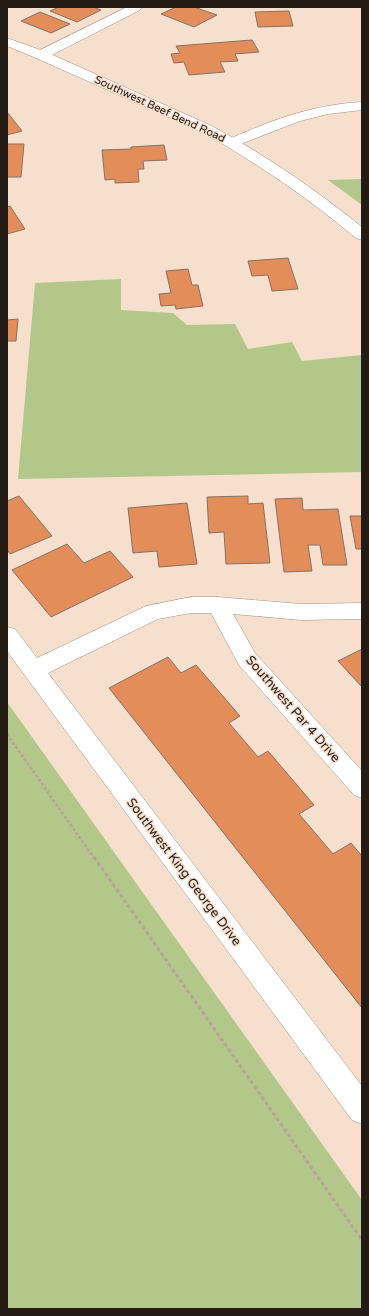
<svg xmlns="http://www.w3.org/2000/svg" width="369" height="1316" font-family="'Varela Round',sans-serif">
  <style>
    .green { fill: #b4c78b }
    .building { fill: #e38e5a; stroke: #887063 }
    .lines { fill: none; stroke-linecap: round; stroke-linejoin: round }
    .minor-casing { stroke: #a6917f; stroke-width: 1 }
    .secondary-casing { stroke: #a6917f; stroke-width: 1 }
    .path-far1 { stroke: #b7a495; stroke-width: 2.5; stroke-dasharray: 3 2; stroke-linecap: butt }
    .path { stroke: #b7a495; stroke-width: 3; stroke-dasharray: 4 2.5; stroke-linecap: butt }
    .minor { fill: #fff; fill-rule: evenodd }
    .secondary { fill: #fff; fill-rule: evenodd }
    .labels { text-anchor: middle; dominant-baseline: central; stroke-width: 3; stroke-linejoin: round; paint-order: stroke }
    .far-street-label { font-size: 11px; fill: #231b14; stroke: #f6dfcc }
    .street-label { font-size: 13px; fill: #231b14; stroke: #f6dfcc }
  </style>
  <rect width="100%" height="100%" fill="#f6dfcc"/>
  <!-- green -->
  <path class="green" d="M 362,179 L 362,205 L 328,180 Z
    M 121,279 L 121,310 L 173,313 L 187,325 L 235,324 L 248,349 L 292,342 L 302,361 L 362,355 L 362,472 L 18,479 L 35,283 Z
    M 7,702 L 362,1200 L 362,1309 L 7,1309 Z"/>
  <!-- building -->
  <path class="building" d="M 59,7 L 93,7 L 101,10 L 77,22 L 50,11 Z
    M 176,7 L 194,7 L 217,15 L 194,27 L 161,14 Z
    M 289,11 L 293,26 L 258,27 L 255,12 Z
    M 40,12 L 70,24 L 51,33 L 21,21 Z
    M 252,40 L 259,52 L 235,54 L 238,61 L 220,62 L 225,72 L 189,75 L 184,62 L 174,63 L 171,54 L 180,53 L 176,46 Z
    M 7,112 L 22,131 L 7,135 Z
    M 7,144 L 24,144 L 21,177 L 7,177 Z
    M 164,145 L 167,160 L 143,161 L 144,169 L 138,169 L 139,182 L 115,183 L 115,179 L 105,180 L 102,150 L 131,149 L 131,147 Z
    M 10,206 L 25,229 L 7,234 L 7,207 Z
    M 288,258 L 298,289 L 272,291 L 268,275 L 252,276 L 248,261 Z
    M 188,269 L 192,285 L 198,285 L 203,306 L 176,309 L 175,305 L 161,306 L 159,294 L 171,293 L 166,271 Z
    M 18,319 L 16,341 L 7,341 L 7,320 Z
    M 19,496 L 52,536 L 10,554 L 7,549 L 7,501 Z
    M 248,496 L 248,504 L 263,503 L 270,563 L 226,564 L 224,532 L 209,533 L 207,497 Z
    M 302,498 L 303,510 L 338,509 L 347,565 L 323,565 L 320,545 L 308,545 L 312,571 L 284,572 L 275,499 Z
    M 187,503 L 197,564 L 159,567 L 157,551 L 133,553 L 128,508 Z
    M 350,516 L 362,516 L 362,549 L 356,549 Z
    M 67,544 L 84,563 L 110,551 L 133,577 L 51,617 L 12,570 Z
    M 362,649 L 362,687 L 338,661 Z
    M 168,657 L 181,673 L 196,665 L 240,716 L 229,723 L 258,757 L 268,751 L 314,805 L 299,814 L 333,854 L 351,843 L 362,856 L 362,1008 L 109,688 Z"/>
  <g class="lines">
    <!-- minor casing -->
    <g class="minor-casing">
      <path id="minor" d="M 127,7 L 142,7 L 140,10 L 46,58 L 36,58 L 35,55 L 36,52 Z
        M 362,102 L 362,110 L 328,114 L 300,121 L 233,147 L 228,146 L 226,143 C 230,137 241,134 248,131 C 285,115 322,104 362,102 Z
        M 191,597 L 217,597 L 301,604 L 362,603 L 362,619 L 301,620 L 233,614 L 255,653 L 362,771 L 362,798 L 354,795 L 239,665 L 211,613 L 191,613 L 158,619 L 48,673 L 362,1086 L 362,1124 L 352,1120 L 7,651 L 7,627 L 15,629 L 37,658 L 146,606 Z"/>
    </g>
    <!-- secondary casing -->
    <g class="secondary-casing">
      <path id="secondary" d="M 7,38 L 46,52 L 212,126 C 265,155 315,189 362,227 L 362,240 L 356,238 C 308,198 257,163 202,132 L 36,58 L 7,46 Z"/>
    </g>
    <!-- path-far1 -->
    <path class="path-far1" d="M 7,734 L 94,858"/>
    <!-- path -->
    <path class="path" d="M 94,857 L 362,1240"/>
    <!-- minor -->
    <use href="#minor" class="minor"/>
    <!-- secondary -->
    <use href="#secondary" class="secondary"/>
  </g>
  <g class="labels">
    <!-- far-street labels -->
    <g class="far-street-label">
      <text transform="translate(160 109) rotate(25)">Southwest Beef Bend Road</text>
    </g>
    <!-- street labels -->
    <g class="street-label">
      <text transform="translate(293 709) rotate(49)">Southwest Par 4 Drive</text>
      <text transform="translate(184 872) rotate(53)">Southwest King George Drive</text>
    </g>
  </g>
  <!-- border -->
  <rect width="369" height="1316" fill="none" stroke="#231b14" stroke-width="16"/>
</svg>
